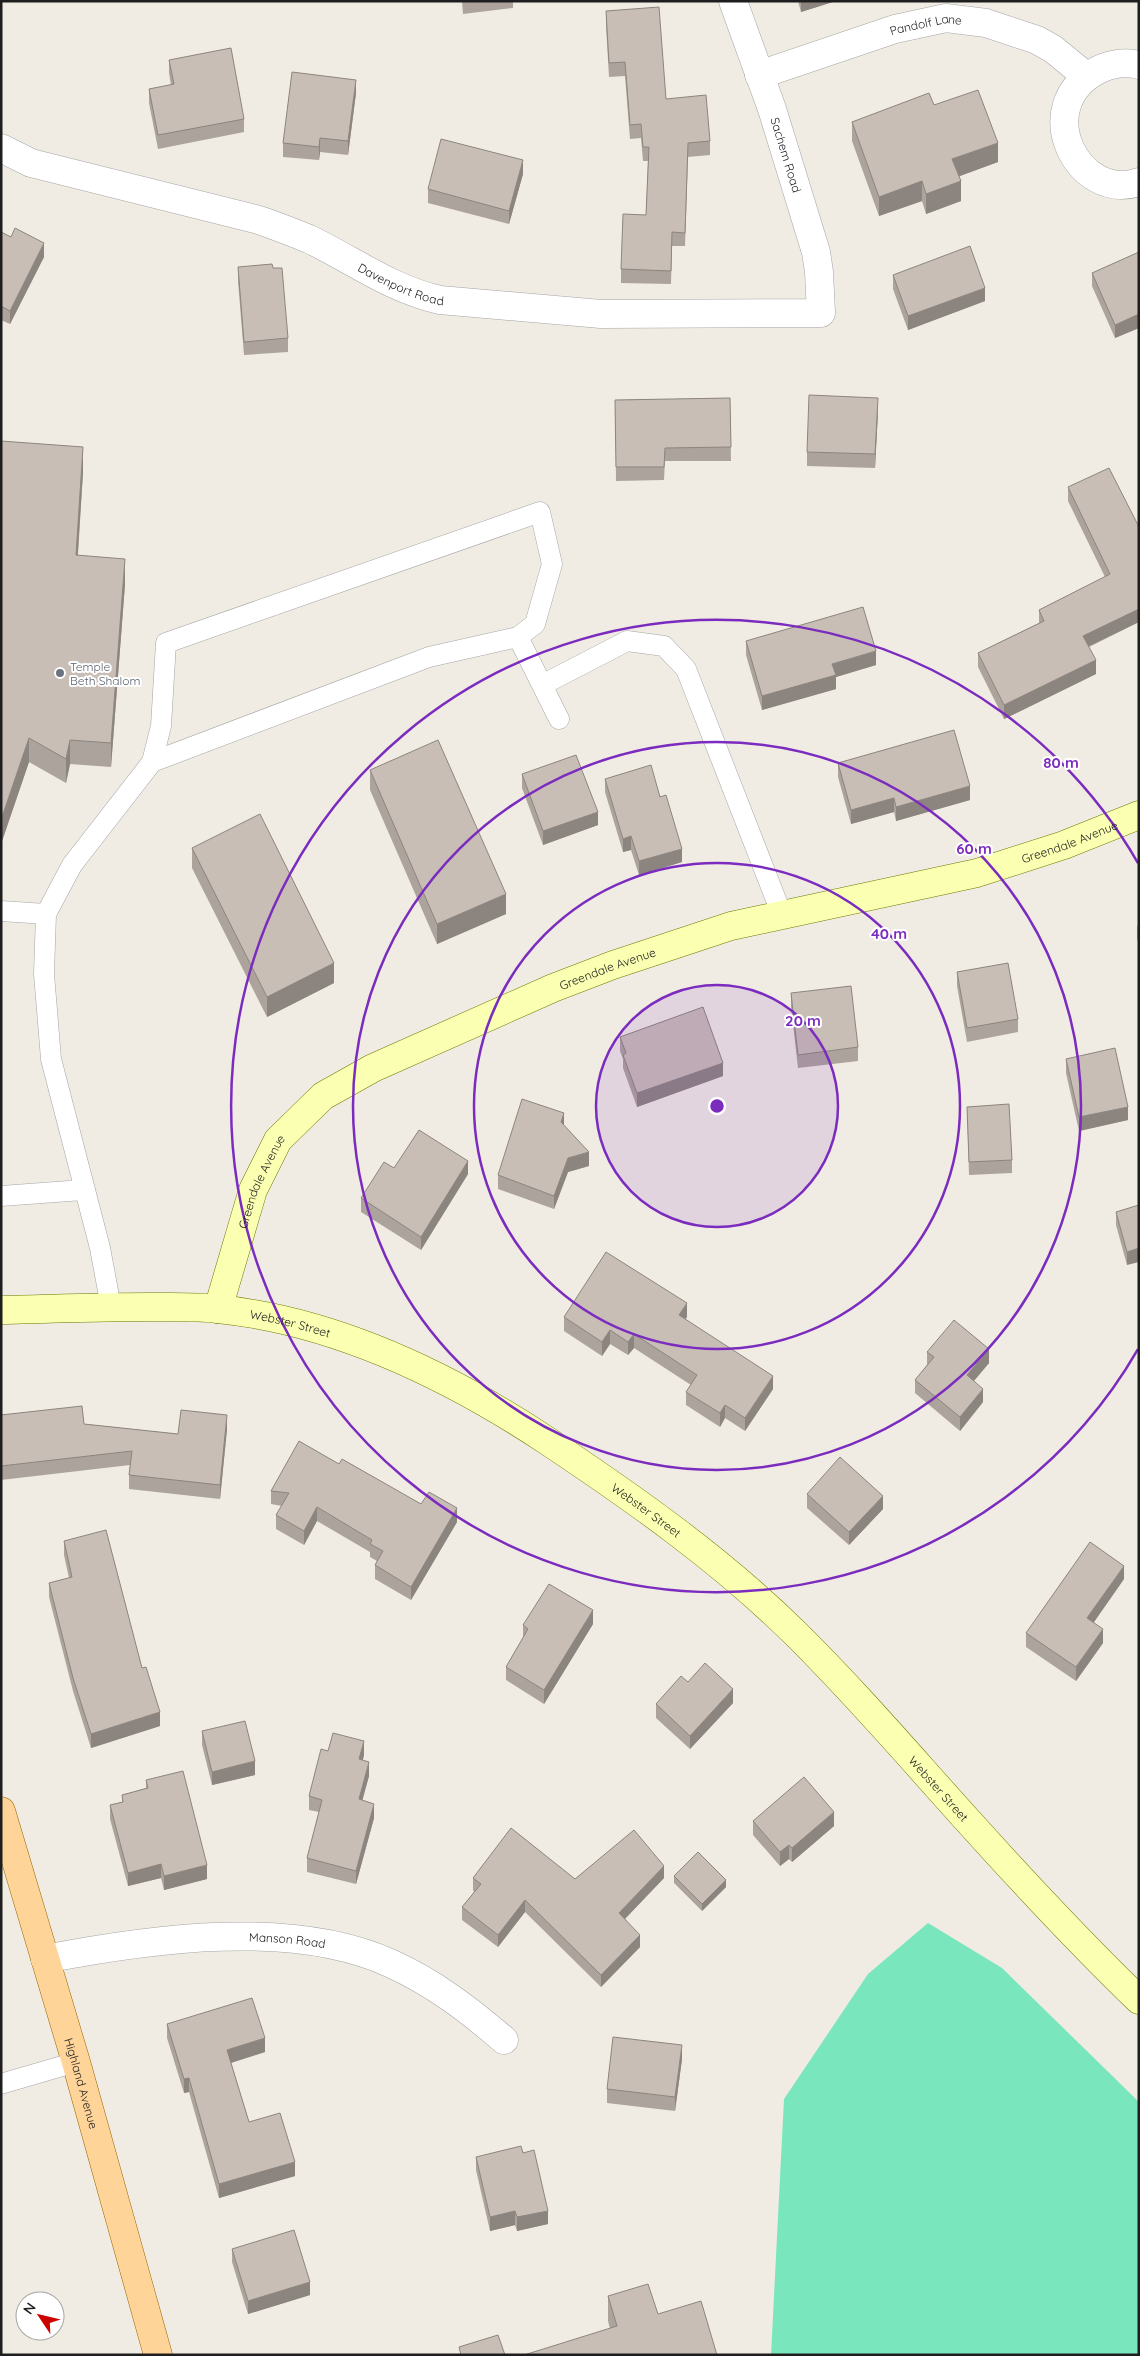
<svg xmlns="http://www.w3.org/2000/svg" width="1140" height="2356" font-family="Quicksand,sans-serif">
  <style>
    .pitch { fill: #7ae6be }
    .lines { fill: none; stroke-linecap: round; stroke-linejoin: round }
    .lane-casing { stroke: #a5a5a5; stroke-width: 21 }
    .street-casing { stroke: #a5a5a5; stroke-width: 29 }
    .secondary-casing { stroke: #6c7a00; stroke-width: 29 }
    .primary-casing { stroke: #986700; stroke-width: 29 }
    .lane { stroke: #fff; stroke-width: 20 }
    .street { stroke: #fff; stroke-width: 28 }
    .secondary { stroke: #faffb2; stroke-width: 28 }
    .primary { stroke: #ffd499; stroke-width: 28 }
    .wall { fill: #aca39d }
    .shaded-wall { fill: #8c857f }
    .building { fill: #c8beb6; stroke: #8c857f }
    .ring { fill: none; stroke: #7b2cbf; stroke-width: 2.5 }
    .worship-dot { fill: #6b7280; stroke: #fff; stroke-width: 2 }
    .labels { text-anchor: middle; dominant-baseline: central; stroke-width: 4; stroke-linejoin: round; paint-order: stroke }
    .street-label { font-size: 12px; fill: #1e1e1e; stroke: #fff }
    .worship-label { font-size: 12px; fill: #5b616d; stroke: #fff; text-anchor: start }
    .centre { fill: #7b2cbf; stroke: #fff; stroke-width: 2.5 }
    .ring-label { font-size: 15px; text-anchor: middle; font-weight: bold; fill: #7b2cbf; stroke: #fff; stroke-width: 4; stroke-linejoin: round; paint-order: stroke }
  </style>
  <rect width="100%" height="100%" fill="#f0ece3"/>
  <!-- pitch -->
  <path class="pitch" d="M 928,1923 L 1002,1968 L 1139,2102 L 1139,2355 L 771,2355 L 784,2099 L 868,1974 Z"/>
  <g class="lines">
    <!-- lane casing -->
    <g class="lane-casing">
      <path id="lane" d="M 518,637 L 559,719
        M 542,685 L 627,641 L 664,646 L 686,669 L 782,915
        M 1,911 L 46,914
        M 1,1196 L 83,1190
        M 111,1307 L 100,1248 L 51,1059 L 44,974 L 46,914 L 72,865 L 152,762 L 161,726 L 166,643 L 540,512 L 552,564 L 535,624 L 518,637 L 429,657 L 152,762
        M 1,2084 L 76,2062"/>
    </g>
    <!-- street casing -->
    <g class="street-casing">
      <g id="street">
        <path d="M 1139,65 C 1126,61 1110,64 1098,70 C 1029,106 1078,203 1139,182"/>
        <path id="s1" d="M 759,75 L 895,29 L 946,18 L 986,23 L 1037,40 L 1053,49 L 1086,76"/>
        <path id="s2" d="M 1,148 L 31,163 L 259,220 C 276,226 292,232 309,239 C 353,260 391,289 440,300 L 601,314 L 821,313 L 819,272 L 816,252 L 772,109 L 733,1"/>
        <path id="s3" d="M 45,1959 C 149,1939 293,1918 392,1964 C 434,1983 469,2010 504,2040"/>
      </g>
    </g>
    <!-- secondary casing -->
    <g class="secondary-casing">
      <g id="secondary">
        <path id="s4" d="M 218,1309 L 253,1190 L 278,1140 L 323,1096 L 373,1068 L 553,988 L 613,965 L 731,926 L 977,873 L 1064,845 L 1139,815"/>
        <path id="s5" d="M 1,1310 C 50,1309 99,1307 148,1307 C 171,1307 195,1306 218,1309 C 335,1321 449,1376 546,1440 C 633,1498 720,1559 795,1633 C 856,1693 912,1759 970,1823 C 1025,1884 1080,1943 1139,2000"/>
      </g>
    </g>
    <!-- primary casing -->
    <g class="primary-casing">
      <g id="primary">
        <path id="s6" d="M 1,1811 L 76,2062 L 158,2355"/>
      </g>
    </g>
    <!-- lane -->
    <use href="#lane" class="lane"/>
    <!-- street -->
    <use href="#street" class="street"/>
    <!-- secondary -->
    <use href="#secondary" class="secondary"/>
    <!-- primary -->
    <use href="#primary" class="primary"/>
  </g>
  <!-- wall -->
  <path class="wall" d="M 462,1 L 513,1 L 513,8 L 463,14 Z
    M 798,1 L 836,1 L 801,12 Z
    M 606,11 L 666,99 L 710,141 L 710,155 L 688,157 L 685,246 L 672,246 L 671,284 L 621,283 L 621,269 L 646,215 L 648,161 L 643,161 L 641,138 L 630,139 L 625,76 L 609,77 L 606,25 Z
    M 169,60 L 244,119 L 244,132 L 158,149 L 149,103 L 149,89 L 171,85 L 169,73 Z
    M 356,93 L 348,155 L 320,152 L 319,160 L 283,157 L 283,143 Z
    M 934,105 L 998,162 L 959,176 L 961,201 L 926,214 L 922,201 L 879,216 L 852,141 L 852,122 Z
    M 523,174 L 509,224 L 428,203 L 428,189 Z
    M 1,232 L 11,237 L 44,257 L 10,324 L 1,320 Z
    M 1139,252 L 1139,328 L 1115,338 L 1092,286 L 1092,273 Z
    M 238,267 L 288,338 L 288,352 L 244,355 L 238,281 Z
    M 893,275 L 985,301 L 908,330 L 893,289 Z
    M 730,398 L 731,461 L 665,461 L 664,480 L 616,481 L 615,400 Z
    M 878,411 L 875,468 L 807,466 L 807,452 Z
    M 1,441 L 83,472 L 78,555 L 125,584 L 111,767 L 70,764 L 66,783 L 29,762 L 1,844 Z
    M 1068,487 L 1139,527 L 1139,622 L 1089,647 L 1096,674 L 1004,719 L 978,667 L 978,653 L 1039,623 L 1039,610 L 1105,577 L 1068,501 Z
    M 746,641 L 876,665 L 836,677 L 836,689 L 762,710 L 746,655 Z
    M 838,763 L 970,800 L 896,821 L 894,812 L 851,824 L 838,777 Z
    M 370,770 L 506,914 L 437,944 L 370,790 Z
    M 522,774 L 598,825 L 543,845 L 522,788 Z
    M 605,779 L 660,797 L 682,862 L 639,875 L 631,850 L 623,852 L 605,792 Z
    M 192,848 L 334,983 L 267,1017 L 192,868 Z
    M 1139,925 L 1139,944 L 1137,939 L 1137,926 Z
    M 957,972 L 1018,1019 L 1018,1032 L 967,1042 L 957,986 Z
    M 791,993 L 858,1047 L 858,1061 L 798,1068 L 791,1007 Z
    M 620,1037 L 723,1076 L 637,1107 L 623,1068 L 623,1059 L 620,1051 Z
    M 1066,1059 L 1128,1120 L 1079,1131 L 1066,1073 Z
    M 967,1107 L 1012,1160 L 1012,1173 L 969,1175 Z
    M 589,1166 L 568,1172 L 554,1209 L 498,1189 L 498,1175 Z
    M 394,1168 L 468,1174 L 421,1250 L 361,1212 L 361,1198 Z
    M 1139,1205 L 1127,1265 L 1116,1225 L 1116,1212 Z
    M 564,1317 L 687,1317 L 685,1319 L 773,1389 L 745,1431 L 725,1418 L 720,1427 L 686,1405 L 686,1392 L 691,1385 L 634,1348 L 628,1355 L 610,1344 L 602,1356 L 564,1331 Z
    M 927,1352 L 989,1363 L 974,1381 L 983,1402 L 960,1431 L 915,1393 L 915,1380 L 927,1365 Z
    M 1,1415 L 178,1434 L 227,1429 L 220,1499 L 129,1489 L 129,1475 L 130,1465 L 1,1480 Z
    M 339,1464 L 457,1522 L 411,1600 L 375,1579 L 375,1565 L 377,1561 L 370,1557 L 370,1552 L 317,1521 L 304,1545 L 276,1529 L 276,1515 L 282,1506 L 271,1504 L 271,1491 Z
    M 807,1494 L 883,1509 L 849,1545 L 807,1508 Z
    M 64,1541 L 142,1668 L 160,1726 L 91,1748 L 73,1691 L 49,1597 L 49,1583 L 69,1578 L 64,1555 Z
    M 1124,1579 L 1094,1622 L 1103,1643 L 1076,1681 L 1026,1647 L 1026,1633 Z
    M 593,1624 L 544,1704 L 506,1680 L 506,1667 L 523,1638 L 523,1625 Z
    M 688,1682 L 733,1703 L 690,1749 L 656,1718 L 656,1704 Z
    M 202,1731 L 255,1775 L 212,1785 L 202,1745 Z
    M 328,1751 L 364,1755 L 363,1760 L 369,1776 L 362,1800 L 374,1818 L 356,1884 L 307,1872 L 307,1858 L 319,1812 L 309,1810 L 309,1796 Z
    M 146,1780 L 207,1879 L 164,1890 L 161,1878 L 128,1886 L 110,1819 L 110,1805 L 122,1802 L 122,1795 L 146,1788 Z
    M 753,1821 L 834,1826 L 792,1862 L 789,1859 L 780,1866 L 753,1835 Z
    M 674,1876 L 726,1887 L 702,1911 L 674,1883 Z
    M 473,1878 L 575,1879 L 664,1878 L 625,1919 L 640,1947 L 601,1987 L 525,1912 L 498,1947 L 462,1920 L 462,1907 L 474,1892 L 473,1890 Z
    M 167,2024 L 265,2052 L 231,2063 L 249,2122 L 295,2176 L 219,2198 L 189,2092 L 184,2093 L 167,2038 Z
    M 682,2059 L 675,2111 L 607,2103 L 607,2089 Z
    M 523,2153 L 548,2224 L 517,2231 L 515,2225 L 490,2231 L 476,2170 L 476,2157 Z
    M 232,2249 L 310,2295 L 248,2314 L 232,2262 Z
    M 608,2296 L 658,2314 L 610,2329 L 608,2321 Z"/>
  <!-- shaded-wall -->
  <path class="shaded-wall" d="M 801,1 L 836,1 L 801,12 Z
    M 356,80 L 356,93 L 348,155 L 348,141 Z
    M 320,138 L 320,152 L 319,160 L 319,147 Z
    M 998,143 L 998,162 L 952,179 L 952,159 Z
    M 523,160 L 523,174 L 509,224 L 509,211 Z
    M 922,181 L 922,201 L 879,216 L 879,197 Z
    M 961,181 L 961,201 L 926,214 L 926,194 Z
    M 44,243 L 44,257 L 10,324 L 10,311 Z
    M 985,288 L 985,301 L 908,330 L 908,316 Z
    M 1139,314 L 1139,328 L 1115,338 L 1115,325 Z
    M 878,398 L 878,411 L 875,468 L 875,454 Z
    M 83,447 L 83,472 L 76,580 L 76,555 Z
    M 125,559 L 125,584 L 111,767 L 111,743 Z
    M 1139,609 L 1139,622 L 1083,649 L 1083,636 Z
    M 876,651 L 876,665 L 836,677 L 836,689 L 762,710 L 762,696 L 832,664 Z
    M 1096,660 L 1096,674 L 1004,719 L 1004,705 Z
    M 29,738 L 29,762 L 1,844 L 1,820 Z
    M 70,740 L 70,764 L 66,783 L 66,759 Z
    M 970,786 L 970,800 L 896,821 L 896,807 Z
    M 894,798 L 894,812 L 851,824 L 851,810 Z
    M 598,812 L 598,825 L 543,845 L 543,831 Z
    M 631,836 L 631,850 L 623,852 L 623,839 Z
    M 682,849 L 682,862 L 639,875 L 639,861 Z
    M 506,894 L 506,914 L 437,944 L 437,924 Z
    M 334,963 L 334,983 L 267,1017 L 267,997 Z
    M 723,1063 L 723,1076 L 637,1107 L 637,1093 Z
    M 1128,1107 L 1128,1120 L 1079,1131 L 1079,1117 Z
    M 564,1113 L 564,1126 L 561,1122 Z
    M 589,1152 L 589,1166 L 568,1172 L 554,1209 L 554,1196 L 568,1158 Z
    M 468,1161 L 468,1174 L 421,1250 L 421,1237 Z
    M 1139,1248 L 1139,1262 L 1127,1265 L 1127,1252 Z
    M 687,1303 L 687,1317 L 679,1328 L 679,1315 Z
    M 610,1330 L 610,1344 L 602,1356 L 602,1342 Z
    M 634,1334 L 634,1348 L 628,1355 L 628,1342 Z
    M 989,1349 L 989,1363 L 967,1389 L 967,1375 Z
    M 773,1376 L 773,1389 L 745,1431 L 745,1418 Z
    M 983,1389 L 983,1402 L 960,1431 L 960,1417 Z
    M 725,1405 L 725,1418 L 720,1427 L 720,1413 Z
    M 227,1415 L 227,1429 L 220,1499 L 220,1485 Z
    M 883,1496 L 883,1509 L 849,1545 L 849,1532 Z
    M 317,1507 L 317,1521 L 304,1545 L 304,1531 Z
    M 457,1508 L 457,1522 L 411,1600 L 411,1587 Z
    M 1124,1566 L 1124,1579 L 1087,1632 L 1087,1618 Z
    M 593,1610 L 593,1624 L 544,1704 L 544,1690 Z
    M 1103,1629 L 1103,1643 L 1076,1681 L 1076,1667 Z
    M 733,1689 L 733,1703 L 690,1749 L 690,1736 Z
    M 160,1712 L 160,1726 L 91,1748 L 91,1734 Z
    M 364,1741 L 364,1755 L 359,1773 L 359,1759 Z
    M 255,1761 L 255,1775 L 212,1785 L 212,1772 Z
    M 369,1762 L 369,1776 L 359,1813 L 359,1799 Z
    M 374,1804 L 374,1818 L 356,1884 L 356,1871 Z
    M 834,1812 L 834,1826 L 792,1862 L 792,1848 Z
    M 789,1845 L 789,1859 L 780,1866 L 780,1852 Z
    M 161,1864 L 161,1878 L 128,1886 L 128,1873 Z
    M 207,1865 L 207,1879 L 164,1890 L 164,1876 Z
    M 664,1866 L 664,1878 L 619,1925 L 619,1913 Z
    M 726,1880 L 726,1887 L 702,1911 L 702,1904 Z
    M 525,1900 L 525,1912 L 498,1947 L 498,1935 Z
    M 640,1935 L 640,1947 L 601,1987 L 601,1975 Z
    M 265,2038 L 265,2052 L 227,2064 L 227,2050 Z
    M 682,2045 L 682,2059 L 675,2111 L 675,2097 Z
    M 189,2078 L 189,2092 L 184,2093 L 184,2079 Z
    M 295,2162 L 295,2176 L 219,2198 L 219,2184 Z
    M 515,2211 L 515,2225 L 490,2231 L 490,2217 Z
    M 548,2211 L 548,2224 L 517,2231 L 517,2217 Z
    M 310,2282 L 310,2295 L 248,2314 L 248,2301 Z"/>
  <!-- building -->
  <path class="building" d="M 659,7 L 666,99 L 706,95 L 710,141 L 688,143 L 685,233 L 672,232 L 671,271 L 621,269 L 623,214 L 646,215 L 649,147 L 643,147 L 641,124 L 630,125 L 625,62 L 609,63 L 606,11 Z
    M 231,48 L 244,119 L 158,135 L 149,89 L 174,84 L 169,60 Z
    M 292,72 L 356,80 L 348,141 L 320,138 L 319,147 L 283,143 Z
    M 978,90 L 998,143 L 952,159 L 961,181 L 926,194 L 922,181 L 879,197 L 852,122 L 929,93 L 934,105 Z
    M 441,139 L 523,160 L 509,211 L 428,189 Z
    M 15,228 L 44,243 L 10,311 L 1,306 L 1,232 L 11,237 Z
    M 970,246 L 985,288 L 908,316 L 893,275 Z
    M 1139,252 L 1139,314 L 1115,325 L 1092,273 Z
    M 272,264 L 273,268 L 282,268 L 288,338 L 244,342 L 238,267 Z
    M 809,395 L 878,398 L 875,454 L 807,452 Z
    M 730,398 L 731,447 L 665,448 L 664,467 L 616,467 L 615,400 Z
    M 1,441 L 83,447 L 76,555 L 125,559 L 111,743 L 70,740 L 66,759 L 29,738 L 1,820 Z
    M 1109,468 L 1139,527 L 1139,609 L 1083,636 L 1096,660 L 1004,705 L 978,653 L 1044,621 L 1039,610 L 1110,574 L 1068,487 Z
    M 863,607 L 876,651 L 832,664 L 836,675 L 762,696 L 746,641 Z
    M 954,730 L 970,786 L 896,807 L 894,798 L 851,810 L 838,763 Z
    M 438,740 L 506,894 L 437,924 L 370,770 Z
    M 576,755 L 598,812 L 543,831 L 522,774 Z
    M 651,765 L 660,797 L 666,795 L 682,849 L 639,861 L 631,836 L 623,839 L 605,779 Z
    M 260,814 L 334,963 L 267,997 L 192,848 Z
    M 1008,963 L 1018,1019 L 967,1028 L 957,972 Z
    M 851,986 L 858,1047 L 798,1055 L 791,993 Z
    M 703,1007 L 723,1063 L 637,1093 L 623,1055 L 626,1053 L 620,1037 Z
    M 1115,1048 L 1128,1107 L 1079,1117 L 1066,1059 Z
    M 522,1099 L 564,1113 L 561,1122 L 589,1152 L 568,1158 L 554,1196 L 498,1175 Z
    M 1009,1104 L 1012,1160 L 969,1162 L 967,1107 Z
    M 419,1130 L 468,1161 L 421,1237 L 361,1198 L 384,1162 L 394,1168 Z
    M 1139,1205 L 1139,1248 L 1127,1252 L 1116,1212 Z
    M 606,1252 L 687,1303 L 679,1315 L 773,1376 L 745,1418 L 725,1405 L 720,1413 L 686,1392 L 697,1375 L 634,1334 L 628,1342 L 610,1330 L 602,1342 L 564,1317 Z
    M 954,1320 L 989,1349 L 967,1375 L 983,1389 L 960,1417 L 915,1380 L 934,1357 L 927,1352 Z
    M 82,1406 L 84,1424 L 178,1434 L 181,1410 L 227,1415 L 220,1485 L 129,1475 L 132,1451 L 1,1466 L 1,1415 Z
    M 299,1441 L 339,1464 L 342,1459 L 421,1504 L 429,1492 L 457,1508 L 411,1587 L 375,1565 L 383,1551 L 370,1544 L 372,1540 L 317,1507 L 304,1531 L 276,1515 L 289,1493 L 271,1491 Z
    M 840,1457 L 883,1496 L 849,1532 L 807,1494 Z
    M 106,1530 L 142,1668 L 146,1667 L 160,1712 L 91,1734 L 73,1678 L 49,1583 L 72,1577 L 64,1541 Z
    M 1090,1542 L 1124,1566 L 1087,1618 L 1103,1629 L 1076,1667 L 1026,1633 Z
    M 549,1584 L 593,1610 L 544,1690 L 506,1667 L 528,1629 L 523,1625 Z
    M 705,1663 L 733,1689 L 690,1736 L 656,1704 L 681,1676 L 688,1682 Z
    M 245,1721 L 255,1761 L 212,1772 L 202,1731 Z
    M 333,1733 L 364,1741 L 359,1759 L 369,1762 L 359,1799 L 374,1804 L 356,1871 L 307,1858 L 322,1800 L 309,1796 L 321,1749 L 328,1751 Z
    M 183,1771 L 207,1865 L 164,1876 L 161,1864 L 128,1873 L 110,1805 L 123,1802 L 122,1795 L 148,1788 L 146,1780 Z
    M 804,1777 L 834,1812 L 792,1848 L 789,1845 L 780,1852 L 753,1821 Z
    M 511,1828 L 575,1879 L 634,1830 L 664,1866 L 619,1913 L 640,1935 L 601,1975 L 525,1900 L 498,1935 L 462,1907 L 481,1884 L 473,1878 Z
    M 698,1852 L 726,1880 L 702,1904 L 674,1876 Z
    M 252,1998 L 265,2038 L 227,2050 L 249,2122 L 280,2113 L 295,2162 L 219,2184 L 189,2078 L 184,2079 L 167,2024 Z
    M 613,2037 L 682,2045 L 675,2097 L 607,2089 Z
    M 521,2146 L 523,2153 L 534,2150 L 548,2211 L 517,2217 L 515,2211 L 490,2217 L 476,2157 Z
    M 294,2230 L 310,2282 L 248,2301 L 232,2249 Z
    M 648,2284 L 658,2314 L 701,2301 L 717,2355 L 524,2355 L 617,2326 L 608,2296 Z
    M 498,2335 L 505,2355 L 461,2355 L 459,2347 Z"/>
  <!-- distance rings -->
  <circle cx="717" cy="1106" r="121" fill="#7b2cbf" fill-opacity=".12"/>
  <g class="ring">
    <circle cx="717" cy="1106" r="121"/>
    <circle cx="717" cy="1106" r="243"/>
    <circle cx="717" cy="1106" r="364"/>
    <path d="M1138 1349A486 486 0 1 1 1138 863"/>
  </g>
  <!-- markers -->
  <circle class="worship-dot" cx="60" cy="673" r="5"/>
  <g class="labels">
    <!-- street labels -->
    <g class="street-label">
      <text stroke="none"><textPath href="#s1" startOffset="175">Pandolf Lane</textPath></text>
      <text transform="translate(786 155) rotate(73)">Sachem Road</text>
      <text stroke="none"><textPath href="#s2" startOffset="425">Davenport Road</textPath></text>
      <text stroke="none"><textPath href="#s4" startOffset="1035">Greendale Avenue</textPath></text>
      <text stroke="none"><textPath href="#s4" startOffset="555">Greendale Avenue</textPath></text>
      <text stroke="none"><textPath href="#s4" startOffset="135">Greendale Avenue</textPath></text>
      <text stroke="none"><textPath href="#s5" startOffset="291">Webster Street</textPath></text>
      <text stroke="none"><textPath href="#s5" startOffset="696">Webster Street</textPath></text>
      <text stroke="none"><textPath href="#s5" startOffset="1101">Webster Street</textPath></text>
      <text stroke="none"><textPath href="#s3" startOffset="244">Manson Road</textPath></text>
      <text stroke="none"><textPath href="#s6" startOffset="284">Highland Avenue</textPath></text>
    </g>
    <!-- worship labels -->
    <g class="worship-label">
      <text x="70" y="666">Temple<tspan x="70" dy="14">Beth Shalom</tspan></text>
    </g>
  </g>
  <circle cx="717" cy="1106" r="8" class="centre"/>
  <g class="ring-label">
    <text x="1061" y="768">80 m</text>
    <text x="974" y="854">60 m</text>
    <text x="889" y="939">40 m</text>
    <text x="803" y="1026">20 m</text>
  </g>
  <!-- border -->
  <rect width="1140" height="2356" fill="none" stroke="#1e1e1e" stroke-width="5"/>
  <!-- north arrow -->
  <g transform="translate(40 2316) rotate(305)"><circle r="24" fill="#ffffff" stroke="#a5a5a5"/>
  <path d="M0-4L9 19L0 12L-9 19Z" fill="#cc0200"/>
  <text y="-8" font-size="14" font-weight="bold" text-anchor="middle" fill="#1e1e1e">N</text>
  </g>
</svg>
